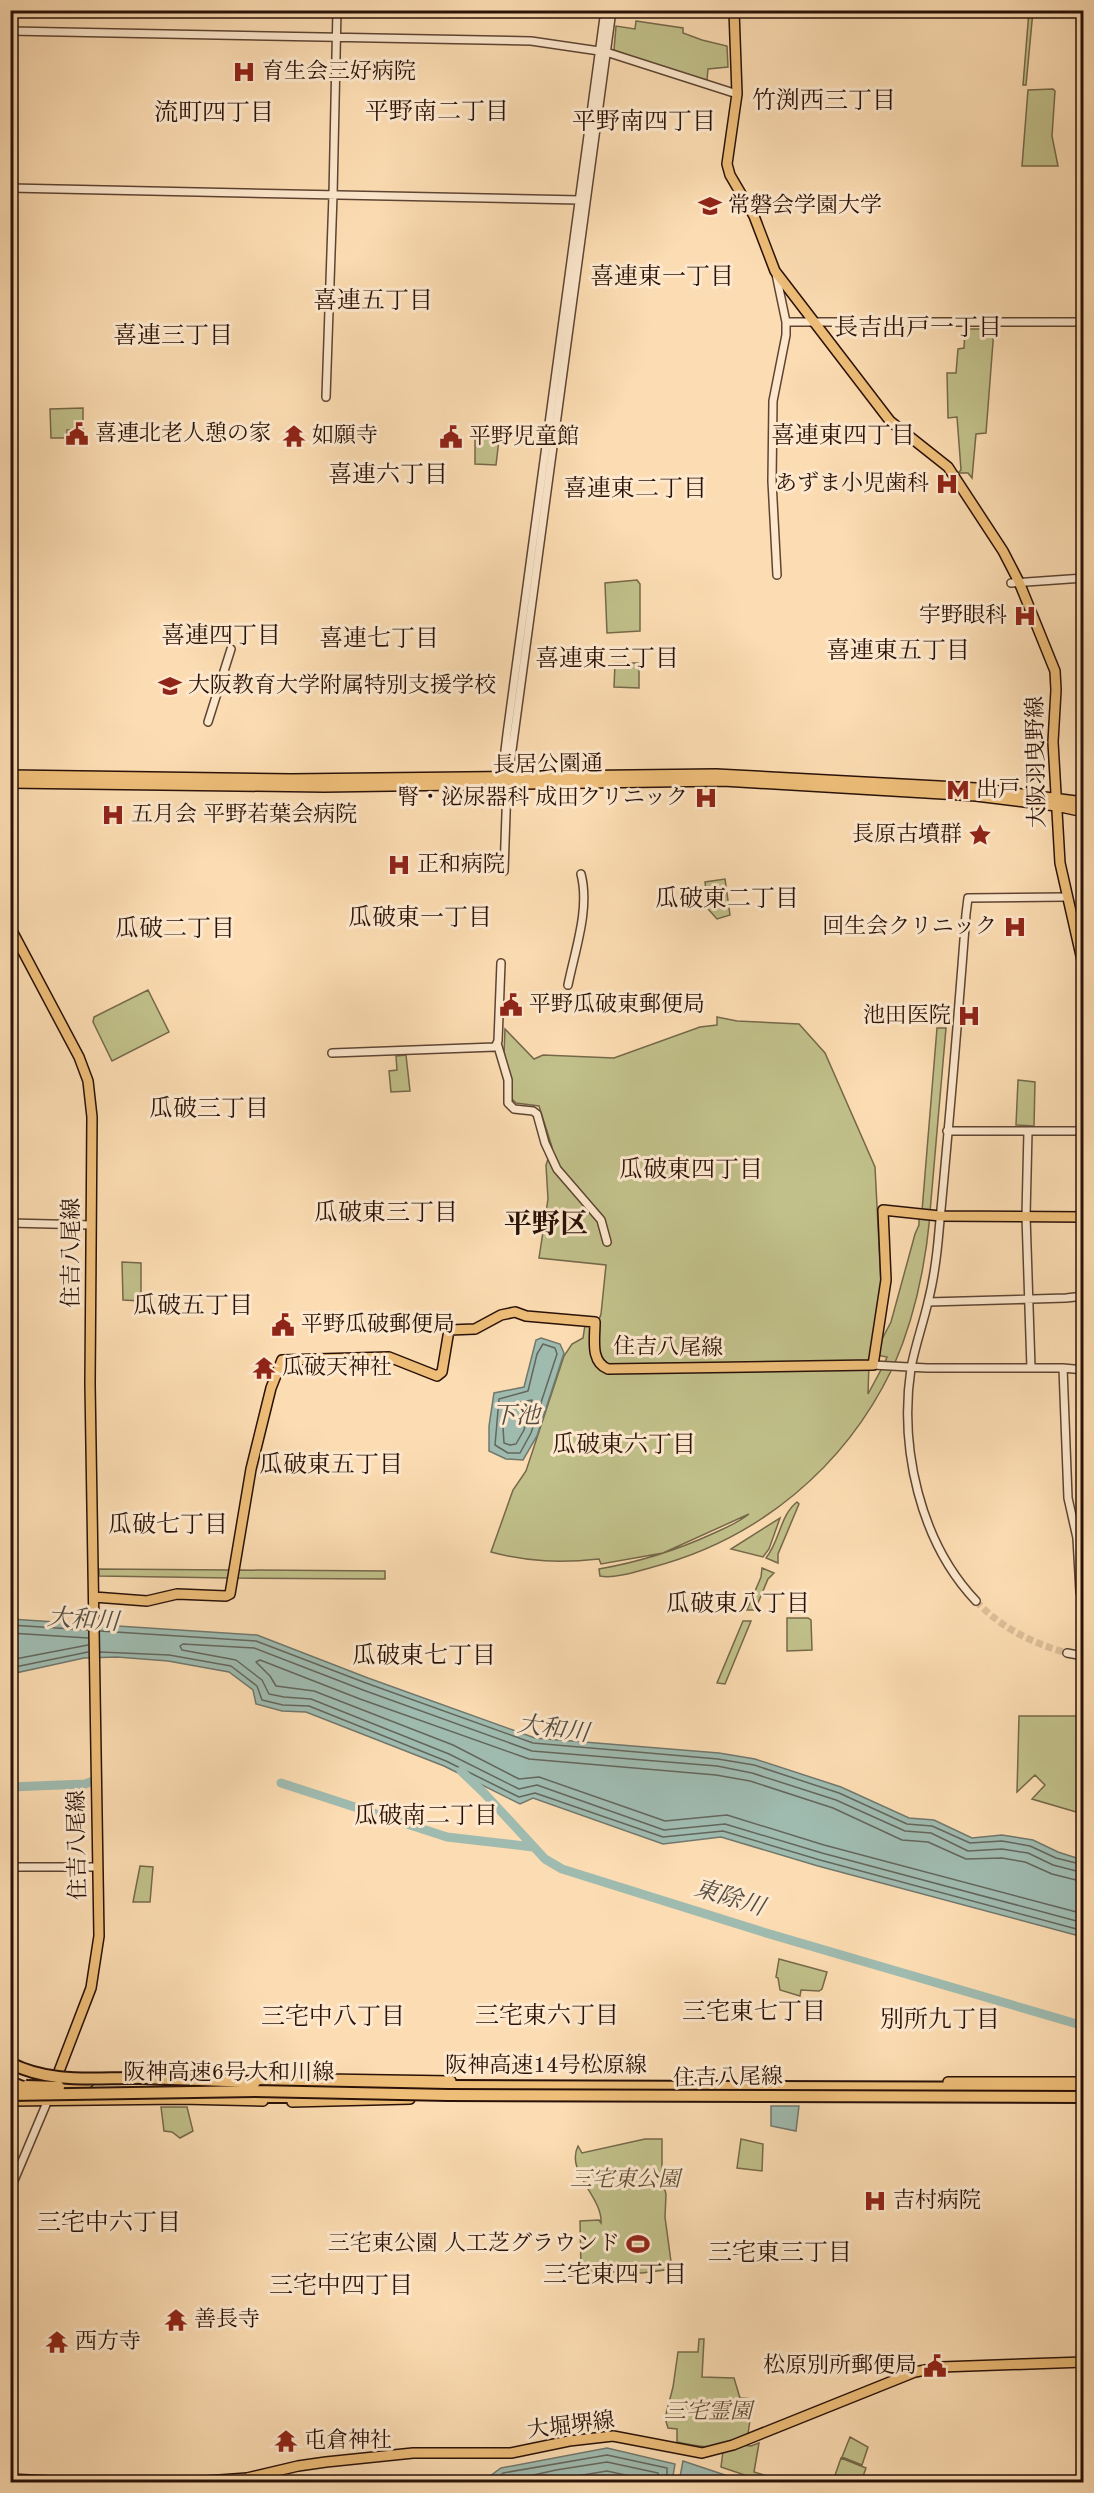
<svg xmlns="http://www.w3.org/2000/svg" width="1094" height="2493" font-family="'Old Standard TT','Noto Serif JP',serif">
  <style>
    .green { fill: #c1c08a; stroke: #756849; stroke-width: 1.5 }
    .water { fill: #9fbbb0; stroke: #70776d; stroke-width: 1.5 }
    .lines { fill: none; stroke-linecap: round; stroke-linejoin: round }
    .shore { stroke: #64665c; stroke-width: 1.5 }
    .river { stroke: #9fbbb0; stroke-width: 9 }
    .minor-tunnel { stroke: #dcbe98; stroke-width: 7; stroke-dasharray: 7 3.5; stroke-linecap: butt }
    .minor-casing { stroke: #5e4432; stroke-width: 10 }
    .major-casing { stroke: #291108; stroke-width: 12 }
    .highway-casing { stroke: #291108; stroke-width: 14 }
    .minor { stroke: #fde8cd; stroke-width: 7 }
    .major { stroke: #eebe79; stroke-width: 9 }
    .highway { stroke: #eebe79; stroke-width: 10 }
    .highway-bridge-casing { stroke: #291108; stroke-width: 14; stroke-linecap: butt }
    .highway-bridge { stroke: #eebe79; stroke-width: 10 }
    .labels { text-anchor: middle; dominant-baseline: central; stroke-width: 6; stroke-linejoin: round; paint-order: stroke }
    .poi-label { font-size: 22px; fill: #291108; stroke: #fde8cd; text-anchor: start }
    .street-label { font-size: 22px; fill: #291108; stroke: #fde8cd }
    .park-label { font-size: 22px; font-style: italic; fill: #5e4e36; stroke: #fde8cd }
    .neighbourhood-label { font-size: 24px; fill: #291108; stroke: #fde8cd }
    .water-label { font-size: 24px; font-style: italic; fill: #524c43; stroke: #fde8cd }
    .district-label { font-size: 28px; font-weight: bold; fill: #291108; stroke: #fde8cd }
  </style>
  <rect width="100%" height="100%" fill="#fcdcb2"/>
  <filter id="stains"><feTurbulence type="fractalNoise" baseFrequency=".00333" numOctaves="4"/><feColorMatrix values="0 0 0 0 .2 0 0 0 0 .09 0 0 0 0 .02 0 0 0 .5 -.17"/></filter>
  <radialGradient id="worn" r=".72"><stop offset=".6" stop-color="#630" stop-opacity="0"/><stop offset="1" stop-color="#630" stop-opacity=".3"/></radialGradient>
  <!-- green -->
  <path class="green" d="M 1029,11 L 1033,11 L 1026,85 L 1023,85 Z
    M 636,21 L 683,28 L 683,33 L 702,40 L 727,46 L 728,67 L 708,69 L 707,80 L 683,75 L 614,50 L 616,26 L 635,29 Z
    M 1053,89 L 1055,91 L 1052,136 L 1058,166 L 1022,166 L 1028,90 Z
    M 965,329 L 994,329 L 986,433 L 976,434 L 972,478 L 968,473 L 958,473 L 961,470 L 957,417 L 948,418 L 948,416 L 947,373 L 956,373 L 958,349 L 964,348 Z
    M 83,408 L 83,430 L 67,430 L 67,438 L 51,438 L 50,409 Z
    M 475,438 L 499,439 L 496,465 L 475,464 Z
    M 637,580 L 640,584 L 640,631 L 607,633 L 605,583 Z
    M 615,663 L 639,663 L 639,688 L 614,687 Z
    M 725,879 L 730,915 L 717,919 L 708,909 L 705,882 Z
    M 148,990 L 169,1032 L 112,1061 L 93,1022 L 94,1017 Z
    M 717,1017 L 737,1021 L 799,1024 L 825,1053 L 875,1167 L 881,1284 L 869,1362 L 868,1394 L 882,1368 L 892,1369 C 845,1467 759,1539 653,1567 C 638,1571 615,1579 600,1576 L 599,1569 C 639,1562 675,1551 712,1534 C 725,1528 738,1523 749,1514 L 663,1553 L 601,1564 L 599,1559 C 561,1563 528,1562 491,1552 L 513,1490 L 526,1471 L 564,1356 L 572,1344 L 583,1338 L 585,1325 L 598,1322 L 601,1314 L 606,1265 L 539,1258 L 548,1199 L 546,1165 L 552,1147 L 539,1106 L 516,1103 L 510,1097 L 511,1078 L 504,1054 L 505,1029 L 534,1059 L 543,1055 L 614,1058 L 700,1027 L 717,1025 Z
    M 937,1028 L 946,1028 L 930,1212 L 922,1211 Z
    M 406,1055 L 410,1091 L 391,1092 L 389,1071 L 397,1070 L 396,1056 Z
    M 1018,1080 L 1035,1082 L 1034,1126 L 1016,1125 Z
    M 919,1215 L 930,1216 C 925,1268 915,1317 894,1365 L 884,1365 L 887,1357 L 877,1355 L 881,1341 L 891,1322 L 915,1234 L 919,1225 Z
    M 122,1262 L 141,1263 L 141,1301 L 123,1300 Z
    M 797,1502 L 799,1504 L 778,1554 L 778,1563 L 766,1558 C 780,1541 780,1515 797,1502 Z
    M 780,1518 L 769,1549 L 763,1557 L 731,1549 Z
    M 762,1568 L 774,1573 L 768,1579 L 755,1610 L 747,1610 L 761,1577 Z
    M 99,1569 L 230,1570 L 230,1578 L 99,1576 Z
    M 236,1570 L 385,1571 L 385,1579 L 235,1578 Z
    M 787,1618 L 808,1618 L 811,1620 L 812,1650 L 787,1651 Z
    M 743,1621 L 751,1621 L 725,1684 L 717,1683 Z
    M 1019,1716 L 1083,1716 L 1083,1814 L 1032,1799 L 1045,1785 L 1035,1775 L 1017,1792 Z
    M 140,1866 L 153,1867 L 150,1902 L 133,1902 Z
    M 779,1959 L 827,1972 L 822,1989 L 819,1991 L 801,1990 L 800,1996 L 780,1990 L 778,1978 L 776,1977 Z
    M 161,2107 L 187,2107 L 193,2131 L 180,2138 L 172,2132 L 164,2131 Z
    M 645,2139 L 662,2139 L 662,2180 L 666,2194 L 665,2217 L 672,2269 L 642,2273 L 583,2271 L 581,2269 L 580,2221 L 599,2220 L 601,2223 C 603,2197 565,2172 578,2146 L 582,2153 Z
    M 741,2139 L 763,2144 L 762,2171 L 737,2168 Z
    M 699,2339 L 704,2339 L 702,2377 L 734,2378 L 740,2398 L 753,2399 L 748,2434 C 715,2449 713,2450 677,2442 L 677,2429 L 668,2428 L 665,2418 L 673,2387 L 678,2352 L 698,2352 Z
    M 850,2437 L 868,2447 L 862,2465 L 842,2457 Z
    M 759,2443 L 754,2472 L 767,2476 L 765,2482 L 721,2467 L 723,2451 L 741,2445 L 751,2446 Z
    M 841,2458 L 866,2468 L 861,2482 L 831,2482 L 833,2481 Z"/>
  <!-- water -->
  <path class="water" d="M 541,1338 L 560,1344 L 564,1353 L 537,1436 L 523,1460 L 506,1459 L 489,1451 L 489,1426 L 494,1393 L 524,1387 L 536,1340 Z
    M 10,1619 L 257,1635 L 368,1678 L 535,1738 L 719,1753 L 755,1759 L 841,1787 L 909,1818 L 934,1820 L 972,1838 L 1002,1835 L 1033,1840 L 1058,1852 L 1083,1860 L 1083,1937 L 818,1866 L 721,1837 L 663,1844 L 533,1798 L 520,1804 L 444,1766 L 306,1712 L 282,1711 L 256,1704 L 253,1690 L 229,1672 L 168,1661 L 117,1657 L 84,1658 L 11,1674 Z
    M 771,2106 L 799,2106 L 796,2131 L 771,2126 Z
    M 607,2448 L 675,2464 L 672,2482 L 486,2482 L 490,2476 L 501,2468 Z
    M 683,2461 L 746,2482 L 679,2482 Z"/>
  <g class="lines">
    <!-- shore -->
    <path class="shore" d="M 543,1344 L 555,1348 L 557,1354 L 531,1433 L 520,1453 L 508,1453 L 495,1445 L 499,1399 L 528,1391 L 537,1354 Z
      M 532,1400 L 524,1430 L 516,1444 L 510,1445 L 504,1443 L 503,1427 L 506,1405 Z
      M 10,1625 L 88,1630
      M 100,1631 L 256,1641 L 366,1683 L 533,1743 L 718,1759 L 754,1765 L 839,1793 L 907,1824 L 932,1826 L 970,1843 L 1002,1841 L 1030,1846 L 1056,1858 L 1084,1865
      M 10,1633 L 88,1638
      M 100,1652 L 169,1655 L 231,1666 L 257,1686 L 262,1700 L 283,1705 L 309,1706 L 446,1761 L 519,1797 L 535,1793 L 663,1837 L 723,1831 L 820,1860 L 1084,1931
      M 10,1660 L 88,1645
      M 10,1668 L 88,1652
      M 1084,1873 L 1053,1865 L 1028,1853 L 1002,1849 L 968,1851 L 931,1833 L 905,1831 L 836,1800 L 752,1773 L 717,1766 L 532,1751 L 363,1690 L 254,1648 L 183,1644 L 180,1646 L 182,1650 L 236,1660 L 262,1680 L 269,1694 L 284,1697 L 311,1699 L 449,1754 L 519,1789 L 537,1785 L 664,1830 L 725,1824 L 822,1853 L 1084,1923
      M 1084,1882 L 1052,1874 L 1025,1862 L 1002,1858 L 966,1859 L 928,1842 L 902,1840 L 833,1808 L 750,1781 L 716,1775 L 529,1759 L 360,1699 L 260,1660 L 256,1662 L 270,1676 L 276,1686 L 314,1691 L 453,1745 L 519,1779 L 539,1777 L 665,1821 L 727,1815 L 824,1845 L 1084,1914
      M 493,2482 L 503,2473 L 607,2455 L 667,2468 L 667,2482
      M 503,2482 L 556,2470 L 607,2462 L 658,2473 L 659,2482
      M 541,2482 L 607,2471 L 648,2480 L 650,2482"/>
    <!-- river -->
    <path class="river" d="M 461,1771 L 484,1793 L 545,1859 L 562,1869 L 763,1932 L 1084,2026
      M 281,1783 L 447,1837 L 533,1847
      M 10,1787 L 85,1784 L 93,1781"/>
    <!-- minor-tunnel -->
    <path class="minor-tunnel" d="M 976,1601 C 1001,1628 1032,1643 1067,1653"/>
    <!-- minor casing -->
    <g class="minor-casing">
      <path id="minor" d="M 10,31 L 531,41 L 606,52 L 737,94
        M 10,188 L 580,200
        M 776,274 L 786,322 L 786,335 L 773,401 L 772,481 L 777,575
        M 786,322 L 1084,322
        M 326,397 L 333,195 L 337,10
        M 1011,583 L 1084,578
        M 208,722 L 231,649
        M 506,776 L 510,765 L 612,10
        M 504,871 L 507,785 L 503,767 L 507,734 L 605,10
        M 568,985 C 575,950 590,909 581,874
        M 497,1043 L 508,1080 L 508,1103 L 514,1109 L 533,1111 L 537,1114 L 545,1143 L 557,1169 L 601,1220 L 607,1242
        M 332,1053 L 495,1047 L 498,1041 L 501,963
        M 947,1131 L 1084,1131
        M 1028,1131 L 1026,1216 L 1031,1368
        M 10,1223 L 91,1225
        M 928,1302 L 1066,1298 L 1084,1296
        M 873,1365 L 927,1368 L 1063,1368 L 1084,1370
        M 1063,1368 L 1068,1498 L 1077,1538 L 1080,1592 L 1084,1603
        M 976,1601 C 920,1542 899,1448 911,1368 C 915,1346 923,1324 928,1302 C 934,1279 937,1255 939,1231 C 949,1125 958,1020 966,914 L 968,898 L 1067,897
        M 1067,1653 L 1084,1656
        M 10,1867 L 98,1867
        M 10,2190 L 48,2100"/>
    </g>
    <!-- major casing -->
    <g class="major-casing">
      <path id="major" d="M 734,10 L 737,94 L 727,164 L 730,175 L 754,216 L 775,271 L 890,421 L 948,467 L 1003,551 L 1019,582 L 1055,671 L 1056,690 L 1053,742 L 1060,863 L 1084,969
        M 10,775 L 291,779 L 716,774 L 976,788 L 1084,802
        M 10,783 L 324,787 L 723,781 L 976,796 L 1056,806 L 1084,812
        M 10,927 L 79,1057 L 88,1081 L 92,1117 L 90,1384 L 99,1936 L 91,1988 L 48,2100
        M 94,1597 L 147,1601 L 177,1594 L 226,1596 L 230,1594 L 251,1469 L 271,1388 L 282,1360 L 389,1357 L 437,1376 L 442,1372 L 449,1330 L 475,1329 L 501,1315 L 515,1312 L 526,1316 L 595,1322 C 595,1339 590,1362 608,1369 L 873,1365 L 886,1280 L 883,1210 L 940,1216 L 1084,1217
        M 324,2079 L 451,2081
        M 948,2082 L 1084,2082
        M 51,2084 L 88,2083
        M 10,2101 L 181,2099 L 263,2101
        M 292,2102 L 410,2099
        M 10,2479 L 70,2482
        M 192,2482 L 247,2478 L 298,2466 L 326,2462 L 413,2453 L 511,2453 L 569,2441 L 613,2436 L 702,2453 L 733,2445 L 915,2372 L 941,2367 L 1084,2362"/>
    </g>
    <!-- highway casing -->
    <g class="highway-casing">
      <path id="highway" d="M 255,2082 L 448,2086 L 1084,2088
        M 256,2097 L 301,2097"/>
    </g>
    <!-- minor -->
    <use href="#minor" class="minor"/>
    <!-- major -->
    <use href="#major" class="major"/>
    <!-- highway -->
    <use href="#highway" class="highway"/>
    <!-- highway-bridge casing -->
    <g class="highway-bridge-casing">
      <path id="highway-bridge" d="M 10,2063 C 53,2085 97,2077 143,2078 C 180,2079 218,2081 255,2082
        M 10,2082 L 35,2092
        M 26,2086 L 59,2087
        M 10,2095 L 255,2091 L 448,2095 L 1084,2097"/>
    </g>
    <!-- highway-bridge -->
    <use href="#highway-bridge" class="highway-bridge"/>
  </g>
  <!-- icons -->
  <defs>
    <g id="hospital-bare" transform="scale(1.8)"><path d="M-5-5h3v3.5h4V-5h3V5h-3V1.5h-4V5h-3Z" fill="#8f2418" stroke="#fde8cd" stroke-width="2.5" paint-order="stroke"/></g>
    <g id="university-bare" transform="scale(1.8)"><path d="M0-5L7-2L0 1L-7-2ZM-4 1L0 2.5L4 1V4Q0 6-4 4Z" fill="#8f2418" stroke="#fde8cd" stroke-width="2.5" paint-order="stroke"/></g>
    <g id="civic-bare" transform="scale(1.8)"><path d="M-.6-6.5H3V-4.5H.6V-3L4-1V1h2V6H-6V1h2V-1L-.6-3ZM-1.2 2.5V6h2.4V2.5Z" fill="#8f2418" stroke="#fde8cd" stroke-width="2.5" paint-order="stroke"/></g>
    <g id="temple-bare" transform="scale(1.8)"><path d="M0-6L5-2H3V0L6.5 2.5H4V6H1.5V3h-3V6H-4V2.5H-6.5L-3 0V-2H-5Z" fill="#8f2418" stroke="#fde8cd" stroke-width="2.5" paint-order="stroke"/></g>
    <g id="school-bare" transform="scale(1.8)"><path d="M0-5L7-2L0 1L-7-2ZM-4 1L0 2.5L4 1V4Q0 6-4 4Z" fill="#8f2418" stroke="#fde8cd" stroke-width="2.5" paint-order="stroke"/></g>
    <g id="metro-bare" transform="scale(1.8)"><path d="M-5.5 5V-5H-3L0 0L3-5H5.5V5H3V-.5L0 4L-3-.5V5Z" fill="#8f2418" stroke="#fde8cd" stroke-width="2.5" paint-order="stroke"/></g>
    <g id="sight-bare" transform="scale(1.8)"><path d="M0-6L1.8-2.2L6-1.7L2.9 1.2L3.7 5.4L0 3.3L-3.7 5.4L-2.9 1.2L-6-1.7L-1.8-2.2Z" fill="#8f2418" stroke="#fde8cd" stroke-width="2.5" paint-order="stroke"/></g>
    <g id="stadium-bare" transform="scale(1.8)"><path d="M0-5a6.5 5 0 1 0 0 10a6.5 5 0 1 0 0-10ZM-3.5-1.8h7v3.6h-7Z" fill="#8f2418" stroke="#fde8cd" stroke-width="2.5" paint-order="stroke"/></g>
  </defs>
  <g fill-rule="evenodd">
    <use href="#hospital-bare" x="244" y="72"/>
    <use href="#university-bare" x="710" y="206"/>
    <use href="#civic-bare" x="77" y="434"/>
    <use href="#temple-bare" x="294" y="436"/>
    <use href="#civic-bare" x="451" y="437"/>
    <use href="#hospital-bare" x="947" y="484"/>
    <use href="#hospital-bare" x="1025" y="616"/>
    <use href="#school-bare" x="170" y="686"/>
    <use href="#metro-bare" x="958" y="790"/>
    <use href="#hospital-bare" x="706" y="798"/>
    <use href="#hospital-bare" x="113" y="815"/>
    <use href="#sight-bare" x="980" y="835"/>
    <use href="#hospital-bare" x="399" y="865"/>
    <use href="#hospital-bare" x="1015" y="927"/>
    <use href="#civic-bare" x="511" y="1005"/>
    <use href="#hospital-bare" x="969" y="1016"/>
    <use href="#civic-bare" x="283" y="1325"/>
    <use href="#temple-bare" x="264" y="1368"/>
    <use href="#hospital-bare" x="875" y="2201"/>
    <use href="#stadium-bare" x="638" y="2244"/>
    <use href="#temple-bare" x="176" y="2320"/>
    <use href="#temple-bare" x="57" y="2342"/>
    <use href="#civic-bare" x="935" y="2366"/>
    <use href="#temple-bare" x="286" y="2441"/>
  </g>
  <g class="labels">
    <!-- poi labels -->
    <g class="poi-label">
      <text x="262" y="72">育生会三好病院</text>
      <text x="728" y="206">常磐会学園大学</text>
      <text x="95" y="434">喜連北老人憩の家</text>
      <text x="312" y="436">如願寺</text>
      <text x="469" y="437">平野児童館</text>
      <text x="929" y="484" text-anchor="end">あずま小児歯科</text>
      <text x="1007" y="616" text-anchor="end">宇野眼科</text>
      <text x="188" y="686">大阪教育大学附属特別支援学校</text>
      <text x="976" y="790">出戸</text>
      <text x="688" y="798" text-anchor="end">腎・泌尿器科 成田クリニック</text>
      <text x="131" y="815">五月会 平野若葉会病院</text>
      <text x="962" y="835" text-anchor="end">長原古墳群</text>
      <text x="417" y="865">正和病院</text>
      <text x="997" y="927" text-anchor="end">回生会クリニック</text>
      <text x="529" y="1005">平野瓜破東郵便局</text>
      <text x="951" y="1016" text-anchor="end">池田医院</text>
      <text x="301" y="1325">平野瓜破郵便局</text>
      <text x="282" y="1368">瓜破天神社</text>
      <text x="893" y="2201">吉村病院</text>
      <text x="620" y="2244" text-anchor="end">三宅東公園 人工芝グラウンド</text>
      <text x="194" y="2320">善長寺</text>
      <text x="75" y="2342">西方寺</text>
      <text x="917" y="2366" text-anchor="end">松原別所郵便局</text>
      <text x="304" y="2441">屯倉神社</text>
    </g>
    <!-- street labels -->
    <g class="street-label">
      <text transform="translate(1037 762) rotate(-91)">大阪羽曳野線</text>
      <text transform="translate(548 765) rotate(-1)">長居公園通</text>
      <text transform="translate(72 1253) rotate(-90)">住吉八尾線</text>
      <text transform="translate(668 1348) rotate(1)">住吉八尾線</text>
      <text transform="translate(78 1845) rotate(-91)">住吉八尾線</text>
      <text x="546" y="2066">阪神高速14号松原線</text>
      <text x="229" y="2073">阪神高速6号大和川線</text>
      <text transform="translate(728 2078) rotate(-1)">住吉八尾線</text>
      <text transform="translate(571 2426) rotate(-7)">大堀堺線</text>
    </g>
    <!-- park labels -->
    <g class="park-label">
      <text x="625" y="2180">三宅東公園</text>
      <text x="708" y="2412">三宅霊園</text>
    </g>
    <!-- neighbourhood labels -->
    <g class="neighbourhood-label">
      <text x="824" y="102">竹渕西三丁目</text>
      <text x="437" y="113">平野南二丁目</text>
      <text x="214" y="114">流町四丁目</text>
      <text x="644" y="123">平野南四丁目</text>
      <text x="662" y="278">喜連東一丁目</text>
      <text x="373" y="302">喜連五丁目</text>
      <text x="918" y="329">長吉出戸一丁目</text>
      <text x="173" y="337">喜連三丁目</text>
      <text x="843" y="437">喜連東四丁目</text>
      <text x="388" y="476">喜連六丁目</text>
      <text x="635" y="490">喜連東二丁目</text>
      <text x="221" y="637">喜連四丁目</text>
      <text x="379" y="640">喜連七丁目</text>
      <text x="898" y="652">喜連東五丁目</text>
      <text x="607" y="660">喜連東三丁目</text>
      <text x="727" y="900">瓜破東二丁目</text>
      <text x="420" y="919">瓜破東一丁目</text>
      <text x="175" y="930">瓜破二丁目</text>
      <text x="209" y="1110">瓜破三丁目</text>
      <text x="691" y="1171">瓜破東四丁目</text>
      <text x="386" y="1214">瓜破東三丁目</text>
      <text x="193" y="1307">瓜破五丁目</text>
      <text x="624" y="1446">瓜破東六丁目</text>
      <text x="331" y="1466">瓜破東五丁目</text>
      <text x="168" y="1526">瓜破七丁目</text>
      <text x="738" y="1605">瓜破東八丁目</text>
      <text x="424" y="1657">瓜破東七丁目</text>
      <text x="426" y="1817">瓜破南二丁目</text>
      <text x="754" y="2013">三宅東七丁目</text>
      <text x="547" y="2017">三宅東六丁目</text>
      <text x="333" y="2018">三宅中八丁目</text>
      <text x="940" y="2021">別所九丁目</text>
      <text x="109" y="2224">三宅中六丁目</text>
      <text x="780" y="2254">三宅東三丁目</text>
      <text x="615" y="2276">三宅東四丁目</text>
      <text x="341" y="2287">三宅中四丁目</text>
    </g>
    <!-- water labels -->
    <g class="water-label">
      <text x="516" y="1417">下池</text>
      <text transform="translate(83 1621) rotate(4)">大和川</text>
      <text transform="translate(553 1730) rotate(8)">大和川</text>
      <text transform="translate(729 1899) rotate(17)">東除川</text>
    </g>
    <!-- district labels -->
    <g class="district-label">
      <text x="546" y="1226">平野区</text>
    </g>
  </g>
  <!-- margin -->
  <rect width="1094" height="2493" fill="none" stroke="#fcdcb2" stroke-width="36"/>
  <rect x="12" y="12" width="1070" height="2469" fill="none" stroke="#291108" stroke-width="3"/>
  <rect x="18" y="18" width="1058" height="2457" fill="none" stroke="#291108" stroke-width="1.5"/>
  <rect width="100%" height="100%" filter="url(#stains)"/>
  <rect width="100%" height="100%" fill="url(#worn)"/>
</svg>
